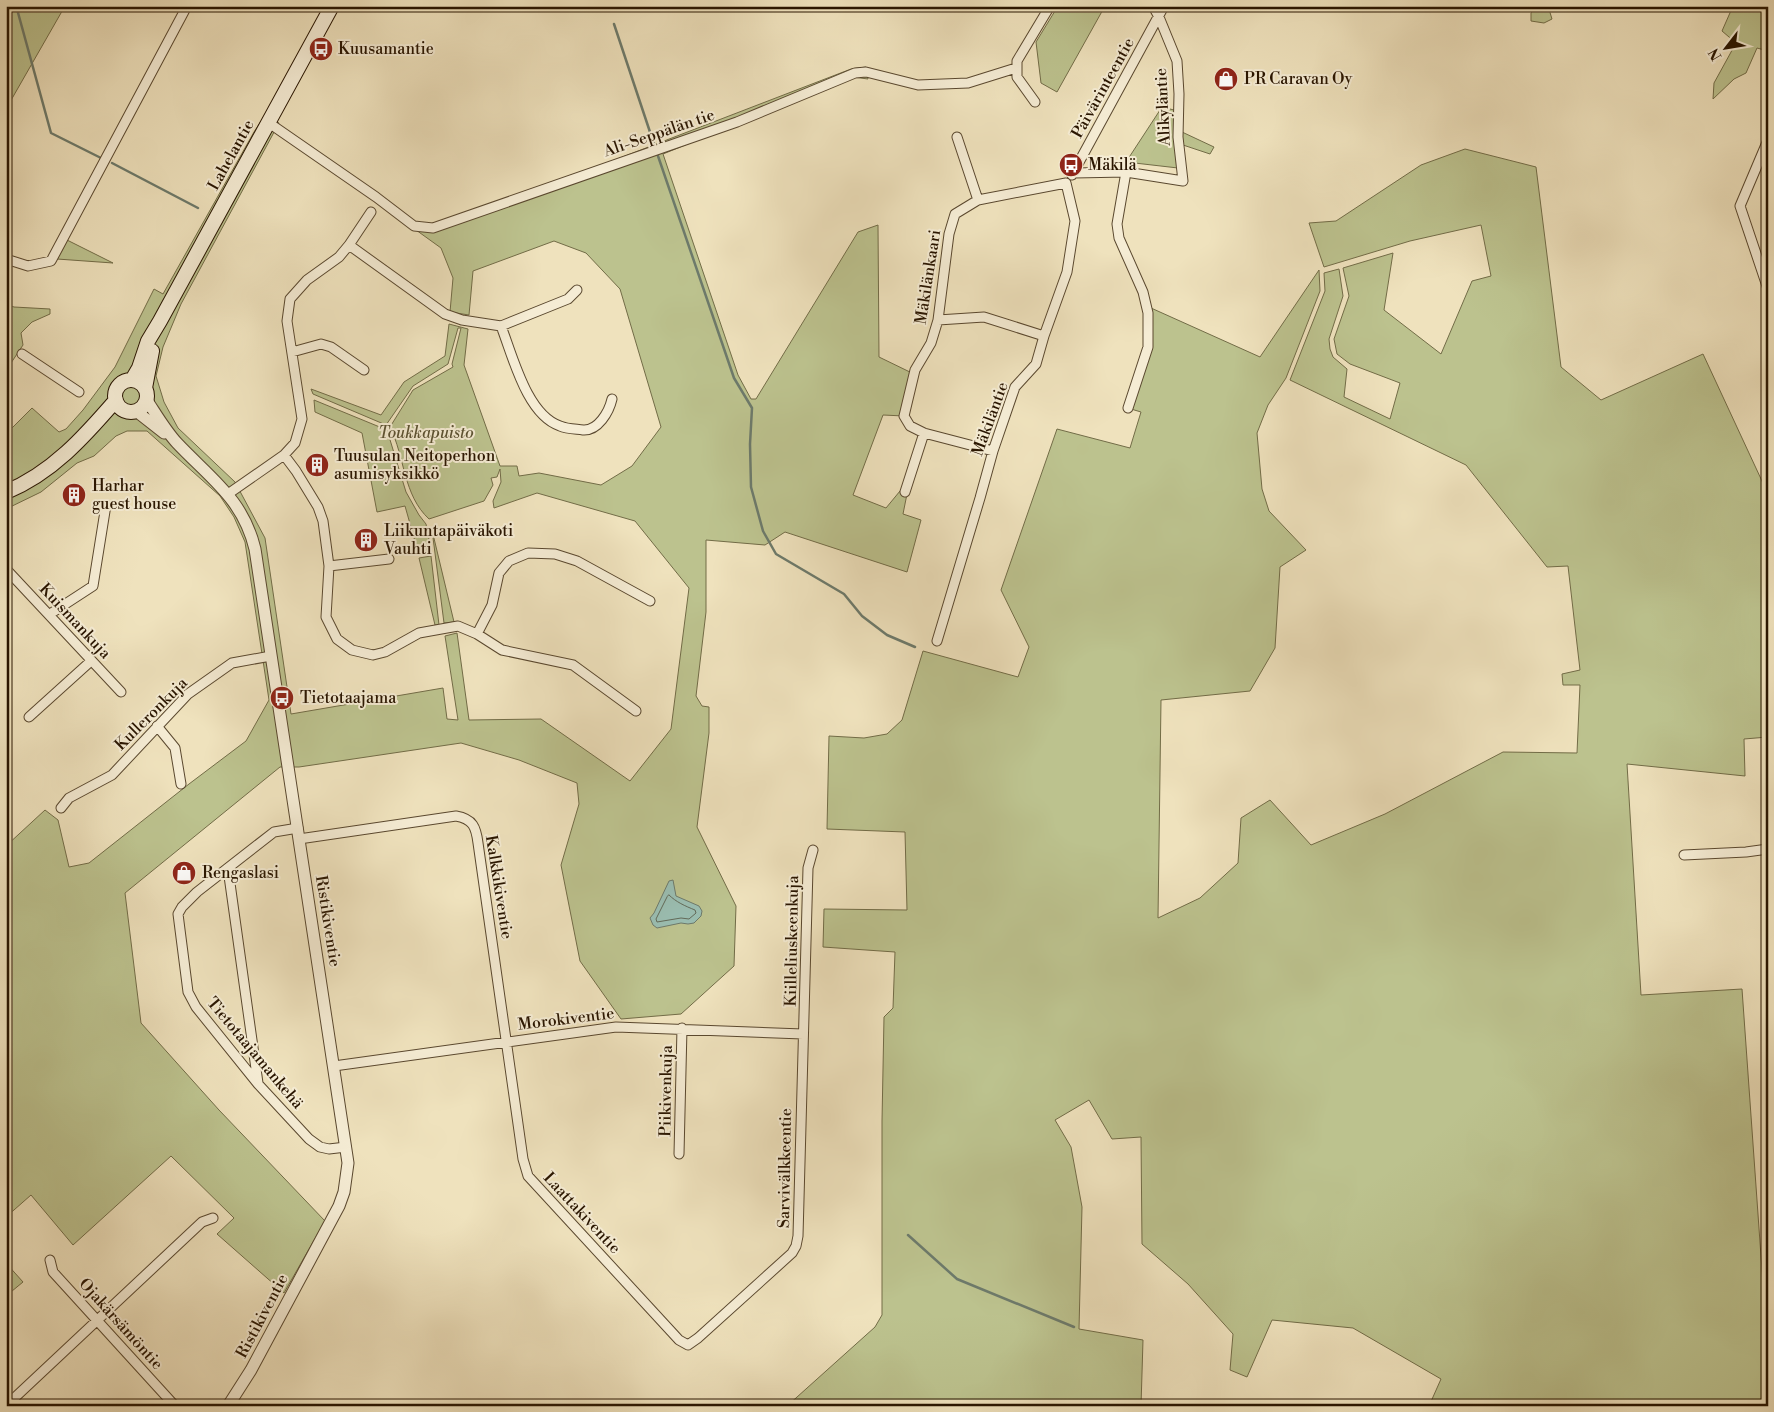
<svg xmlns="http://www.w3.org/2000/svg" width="1774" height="1412" font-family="'Libre Bodoni',serif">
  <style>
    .green { fill: #bcc28e; stroke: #726c47 }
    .water { fill: #9abeb2; stroke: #6d7a6b }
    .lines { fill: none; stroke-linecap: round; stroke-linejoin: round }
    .shore { stroke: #626a59; stroke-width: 1 }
    .stream { stroke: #6d7a6b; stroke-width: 2.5 }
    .minor-casing { stroke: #5a482f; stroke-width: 11 }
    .tertiary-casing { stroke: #5a482f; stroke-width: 13 }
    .secondary-casing { stroke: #291500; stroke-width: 16 }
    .minor { stroke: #f5ecd4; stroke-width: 9 }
    .tertiary { stroke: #f5ecd4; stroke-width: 11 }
    .secondary { stroke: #f5ecd4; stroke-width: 14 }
    .labels { text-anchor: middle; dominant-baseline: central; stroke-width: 4; stroke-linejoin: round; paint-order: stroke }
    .poi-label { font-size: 16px; fill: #291500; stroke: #f5ecd4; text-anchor: start }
    .street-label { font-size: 16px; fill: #291500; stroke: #f5ecd4 }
    .park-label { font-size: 16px; font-style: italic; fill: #5c5232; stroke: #f5ecd4 }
  </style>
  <rect width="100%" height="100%" fill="#efe2bd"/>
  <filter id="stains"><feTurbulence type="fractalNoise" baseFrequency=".004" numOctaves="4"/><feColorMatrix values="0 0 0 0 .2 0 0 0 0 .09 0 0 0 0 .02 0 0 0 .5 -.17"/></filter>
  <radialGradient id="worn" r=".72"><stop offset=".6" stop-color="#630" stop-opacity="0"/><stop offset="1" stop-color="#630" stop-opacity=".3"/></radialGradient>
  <!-- green -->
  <path class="green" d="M 6,6 L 65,6 L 6,109 Z
    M 1058,6 L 1105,6 L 1057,92 L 1041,83 L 1036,42 Z
    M 1538,6 L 1548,6 L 1552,19 L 1544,23 L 1531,21 L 1531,13 Z
    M 1733,6 L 1768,6 L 1768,51 L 1757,48 L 1746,73 L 1734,79 L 1713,99 L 1714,83 L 1736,43 L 1722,31 Z
    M 866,67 L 868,79 L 853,77 L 663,154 L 738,375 L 751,399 L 756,399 L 858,232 L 878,225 L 879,357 L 914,374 L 904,416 L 883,415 L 853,495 L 886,508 L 900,491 L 907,494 L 903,514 L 921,520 L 907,572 L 785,532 L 765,545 L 706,540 L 706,612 L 696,696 L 702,706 L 709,707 L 709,733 L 697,827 L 736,906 L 734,966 L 681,1014 L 621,1019 L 580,961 L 561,865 L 579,804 L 577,783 L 519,760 L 461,743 L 299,767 L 280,767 L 125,893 L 141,1023 L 219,1110 L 325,1221 L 284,1293 L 217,1234 L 234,1218 L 171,1156 L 73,1245 L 31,1195 L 6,1217 L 6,846 L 45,810 L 58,820 L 69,867 L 89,863 L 189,784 L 246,741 L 269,700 L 245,542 L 234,517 L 220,496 L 147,431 L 127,431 L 116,436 L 94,456 L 77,463 L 41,492 L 6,509 L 6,434 L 32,408 L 59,432 L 66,429 L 83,410 L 115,367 L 154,289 L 163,294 L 254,132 L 265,115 L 279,123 L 181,304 L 163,347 L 156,376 L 164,402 L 178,428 L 235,482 L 265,538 L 291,714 L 443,688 L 447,719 L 458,720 L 445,636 L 457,633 L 469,720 L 541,719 L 630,781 L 671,729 L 689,588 L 635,521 L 537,493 L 494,508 L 493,501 L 501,482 L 500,469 L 497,477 L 491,478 L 493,485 L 484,501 L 429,519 C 403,495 405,457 390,427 L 413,390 L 453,367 L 452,364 L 461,328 L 458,328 L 448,364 L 413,386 L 386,425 L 313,394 L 311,389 L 381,415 L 404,382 L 445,356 L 449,324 L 468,329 L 464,365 L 500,466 L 517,466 L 519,476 L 539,473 L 601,485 L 632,466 L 661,427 L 620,289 L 586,253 L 554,241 L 473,271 L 469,315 L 450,312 L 453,278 L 441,248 L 416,230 L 568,178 L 851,69 Z
    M 1162,107 L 1178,111 L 1182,132 L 1214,147 L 1210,154 L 1177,143 L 1178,168 L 1126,162 Z
    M 1465,149 L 1536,167 L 1561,367 L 1601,400 L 1703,354 L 1768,494 L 1768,737 L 1744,739 L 1745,776 L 1627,764 L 1641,995 L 1742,989 L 1768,1355 L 1768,1406 L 1429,1406 L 1441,1379 L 1353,1328 L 1272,1320 L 1247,1377 L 1230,1370 L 1233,1334 L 1188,1284 L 1142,1244 L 1141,1137 L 1112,1139 L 1089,1100 L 1055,1120 L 1071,1147 L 1082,1207 L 1079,1329 L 1143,1340 L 1141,1406 L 787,1406 L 875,1327 L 882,1315 L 882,1121 L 884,1017 L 893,1008 L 895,952 L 823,947 L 824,909 L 907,910 L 905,832 L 827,829 L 829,736 L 864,738 L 887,734 L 902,720 L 923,651 L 1018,677 L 1029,647 L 1001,590 L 1057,429 L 1130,448 L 1141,412 L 1131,409 L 1151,350 L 1151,308 L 1260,357 L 1319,270 L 1320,291 L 1286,378 L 1268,405 L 1257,433 L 1262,489 L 1269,511 L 1306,550 L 1280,567 L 1275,648 L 1250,691 L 1161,700 L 1158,918 L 1200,898 L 1238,863 L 1241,818 L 1270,800 L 1311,845 L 1385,814 L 1503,752 L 1577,753 L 1580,685 L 1563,685 L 1562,674 L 1580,670 L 1568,566 L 1547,567 L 1466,465 L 1290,380 L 1325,291 L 1324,273 L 1339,269 L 1343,296 L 1329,339 L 1330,349 L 1333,357 L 1347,369 L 1344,397 L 1390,419 L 1400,383 L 1350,364 L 1337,354 L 1334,339 L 1349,296 L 1343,268 L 1393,253 L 1384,310 L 1441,354 L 1472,281 L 1491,276 L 1481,225 L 1410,241 L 1324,267 L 1309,223 L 1336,221 L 1421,165 Z
    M 67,240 L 113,263 L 57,259 Z
    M 6,304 L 14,307 L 50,309 L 50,314 L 32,322 L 21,333 L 23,345 L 11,363 L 6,358 Z
    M 314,400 L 387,430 L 406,492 L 419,515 L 426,524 L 431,550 L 418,552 L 405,506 L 377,512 L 362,433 L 315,412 Z
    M 432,530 L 454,622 L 444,623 Z
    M 431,556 L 439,625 L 435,625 L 419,558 Z
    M 6,1263 L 23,1282 L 6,1296 Z"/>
  <!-- water -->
  <path class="water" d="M 673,880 L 676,896 L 699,906 L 702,911 L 701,916 L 694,923 L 688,924 L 681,923 L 657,928 L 653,925 L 650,918 L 654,913 L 669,881 Z"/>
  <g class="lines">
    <!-- shore -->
    <path class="shore" d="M 669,895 C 676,902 685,906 695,910 L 696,913 L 689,919 L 681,918 L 657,922 L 656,919 L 667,897 Z"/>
    <!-- stream -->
    <path class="stream" d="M 17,9 L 51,133 L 101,158
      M 614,24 L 654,144
      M 658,156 L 734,378 L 752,408 L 750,444 L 751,487 L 763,531 L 776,554 L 844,594 L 862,616 L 887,635 L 915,647
      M 112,163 L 198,208
      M 908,1235 L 957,1279 L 1074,1327"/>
    <!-- minor casing -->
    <g class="minor-casing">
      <path id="minor" d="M 1035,102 L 1017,77 L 1017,61 L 1050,6
        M 269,123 L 376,197 L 414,226 L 433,228 L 737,122 L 855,73 L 866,72 L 918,85 L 968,83 L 1016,68
        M 957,137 L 978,200
        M 1768,140 L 1740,206 L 1768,289
        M 1126,172 L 1117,224 L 1119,238 L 1143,292 L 1148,313 L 1148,347 L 1128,408
        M 1074,173 L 1126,172 L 1183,181 L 1178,137 L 1179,94 L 1177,61 L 1159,17 L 1153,6
        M 1072,175 L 1164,6
        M 349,245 L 445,314 L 462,320 L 501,326 L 568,299 L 577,290
        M 6,259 L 28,266 L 51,261 L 187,6
        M 938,320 L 984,317 L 1044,336
        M 501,326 C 513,357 527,415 560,426 C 567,429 576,429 583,430 C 598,431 609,412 612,399
        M 292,352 L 321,344 L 331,347 L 364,370
        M 22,354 L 79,392
        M 993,451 L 924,433 L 910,426 L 904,416 L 915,370 L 931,343 L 938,320 L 949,234 L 955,214 L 978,200 L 1066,183
        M 284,455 L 296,471 L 318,507 L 323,521 L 329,566 L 326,617 L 337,639 L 352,650 L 373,655 L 385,652 L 419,633 L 458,626 L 477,634 L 502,650 L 573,665 L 636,711
        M 905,492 L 924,433
        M 228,494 L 284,455 L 295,443 L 302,419 L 287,321 L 290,299 L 307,280 L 339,257 L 349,245 L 371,212
        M 329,566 L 389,559
        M 6,569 L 121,692
        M 50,614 L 93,586 L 106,505
        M 477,634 L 492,605 L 499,573 L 509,561 L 528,553 L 555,554 L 577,561 L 650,601
        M 937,641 L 980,498 L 993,451 L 1015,387 L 1036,364 L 1044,336 L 1067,272 L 1075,221 L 1066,183
        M 29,717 L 91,661
        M 157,726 L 175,748 L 181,784
        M 61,808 L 69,798 L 112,775 L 188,694 L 232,663 L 271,656
        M 298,828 L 274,832 L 197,892 L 182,907 L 178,914 L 188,992 L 196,1007 L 258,1084 L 309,1139 L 320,1147 L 329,1149 L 346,1147
        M 299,839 L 456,816 C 473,819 476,827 478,843 L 523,1159 L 528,1176 L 679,1340 L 688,1345 L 698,1338 L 792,1253 L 796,1246 L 798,1236 L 808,868 L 813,850
        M 1684,855 L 1746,852 L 1768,849
        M 228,869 L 258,1083
        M 334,1066 L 616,1027 L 803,1034
        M 679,1154 L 682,1028
        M 50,1260 L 53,1272 L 175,1406
        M 9,1403 L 202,1222 L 213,1218"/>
    </g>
    <!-- tertiary casing -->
    <g class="tertiary-casing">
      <path id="tertiary" d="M 146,399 C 156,414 165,430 177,443 C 211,479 243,499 255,549 L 348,1163 L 344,1192 L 339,1206 L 251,1370 L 228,1406
        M 136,411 L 164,433"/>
    </g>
    <!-- secondary casing -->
    <g class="secondary-casing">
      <path id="secondary" d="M 132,380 L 139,368 L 148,341 L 160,321 L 332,6
        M115 396a16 16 0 1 1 32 0a16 16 0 1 1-32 0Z
        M 145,388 L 152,351
        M 6,492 C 52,473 84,437 116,400"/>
    </g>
    <!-- minor -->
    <use href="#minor" class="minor"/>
    <!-- tertiary -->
    <use href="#tertiary" class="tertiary"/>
    <!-- secondary -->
    <use href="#secondary" class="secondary"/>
  </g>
  <!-- icons -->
  <defs>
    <g id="bus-disc" transform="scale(1.25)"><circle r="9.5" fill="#8f2418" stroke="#f5ecd4"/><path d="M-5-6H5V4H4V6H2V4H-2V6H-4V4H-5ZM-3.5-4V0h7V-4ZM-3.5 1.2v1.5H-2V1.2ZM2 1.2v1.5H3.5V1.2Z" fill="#fff"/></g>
    <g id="shop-disc" transform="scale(1.25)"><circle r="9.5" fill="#8f2418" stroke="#f5ecd4"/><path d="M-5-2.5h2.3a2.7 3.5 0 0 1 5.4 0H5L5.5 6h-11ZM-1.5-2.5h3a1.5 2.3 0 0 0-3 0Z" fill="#fff"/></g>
    <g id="building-disc" transform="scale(1.25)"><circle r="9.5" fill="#8f2418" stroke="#f5ecd4"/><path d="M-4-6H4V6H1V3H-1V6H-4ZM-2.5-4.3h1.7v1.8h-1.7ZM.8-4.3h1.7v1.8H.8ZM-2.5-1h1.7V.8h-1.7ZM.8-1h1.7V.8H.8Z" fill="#fff"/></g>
  </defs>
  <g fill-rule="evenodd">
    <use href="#bus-disc" x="321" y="49"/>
    <use href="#shop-disc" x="1226" y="79"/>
    <use href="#bus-disc" x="1071" y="165"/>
    <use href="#building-disc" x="317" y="465"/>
    <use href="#building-disc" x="74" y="495"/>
    <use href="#building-disc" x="366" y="540"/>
    <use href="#bus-disc" x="282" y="698"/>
    <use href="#shop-disc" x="184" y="873"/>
  </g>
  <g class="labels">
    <!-- poi labels -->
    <g class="poi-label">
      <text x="338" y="49">Kuusamantie</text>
      <text x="1244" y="79">PR Caravan Oy</text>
      <text x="1088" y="165">Mäkilä</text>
      <text x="334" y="456">Tuusulan Neitoperhon<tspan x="334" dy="18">asumisyksikkö</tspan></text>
      <text x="92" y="486">Harhar<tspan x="92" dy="18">guest house</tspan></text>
      <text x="384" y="531">Liikuntapäiväkoti<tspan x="384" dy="18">Vauhti</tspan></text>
      <text x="300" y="698">Tietotaajama</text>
      <text x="202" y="873">Rengaslasi</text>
    </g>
    <!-- street labels -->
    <g class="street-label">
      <text transform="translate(1103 88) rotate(-61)">Päivärinteentie</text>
      <text transform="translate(1163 107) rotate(-93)">Alikyläntie</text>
      <text transform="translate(659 133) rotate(-19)">Ali-Seppälän tie</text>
      <text transform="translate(231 155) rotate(-61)">Lahelantie</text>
      <text transform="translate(928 277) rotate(-81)">Mäkilänkaari</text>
      <text transform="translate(990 419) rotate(-70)">Mäkiläntie</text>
      <text transform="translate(75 621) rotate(47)">Kuismankuja</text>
      <text transform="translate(151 714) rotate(-45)">Kulleronkuja</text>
      <text transform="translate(499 887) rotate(81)">Kalkkikiventie</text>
      <text transform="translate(328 921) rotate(81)">Ristikiventie</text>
      <text transform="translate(792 941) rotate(-89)">Kiilleliuskeenkuja</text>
      <text transform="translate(566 1019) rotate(-7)">Morokiventie</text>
      <text transform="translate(255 1053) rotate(50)">Tietotaajamankehä</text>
      <text transform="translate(666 1091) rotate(-89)">Piikivenkuja</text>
      <text transform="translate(785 1168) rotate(-89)">Sarvivälkkeentie</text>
      <text transform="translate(582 1213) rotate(47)">Laattakiventie</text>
      <text transform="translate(262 1316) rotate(-62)">Ristikiventie</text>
      <text transform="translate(121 1324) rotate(48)">Ojakärsämöntie</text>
    </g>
    <!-- park labels -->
    <g class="park-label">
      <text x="426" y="433">Toukkapuisto</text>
    </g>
  </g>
  <!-- margin -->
  <rect width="1774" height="1412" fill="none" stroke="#efe2bd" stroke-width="25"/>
  <rect x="8" y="8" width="1759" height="1397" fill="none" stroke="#291500" stroke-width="2.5"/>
  <rect x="12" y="12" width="1749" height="1387" fill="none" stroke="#291500"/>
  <!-- north arrow -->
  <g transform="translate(1726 48) rotate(239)" stroke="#f5ecd4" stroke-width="4" paint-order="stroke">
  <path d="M0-4L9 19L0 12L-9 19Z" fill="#291500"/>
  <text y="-8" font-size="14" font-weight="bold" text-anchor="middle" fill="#291500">N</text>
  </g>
  <rect width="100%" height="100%" filter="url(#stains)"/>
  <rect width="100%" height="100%" fill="url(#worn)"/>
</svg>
